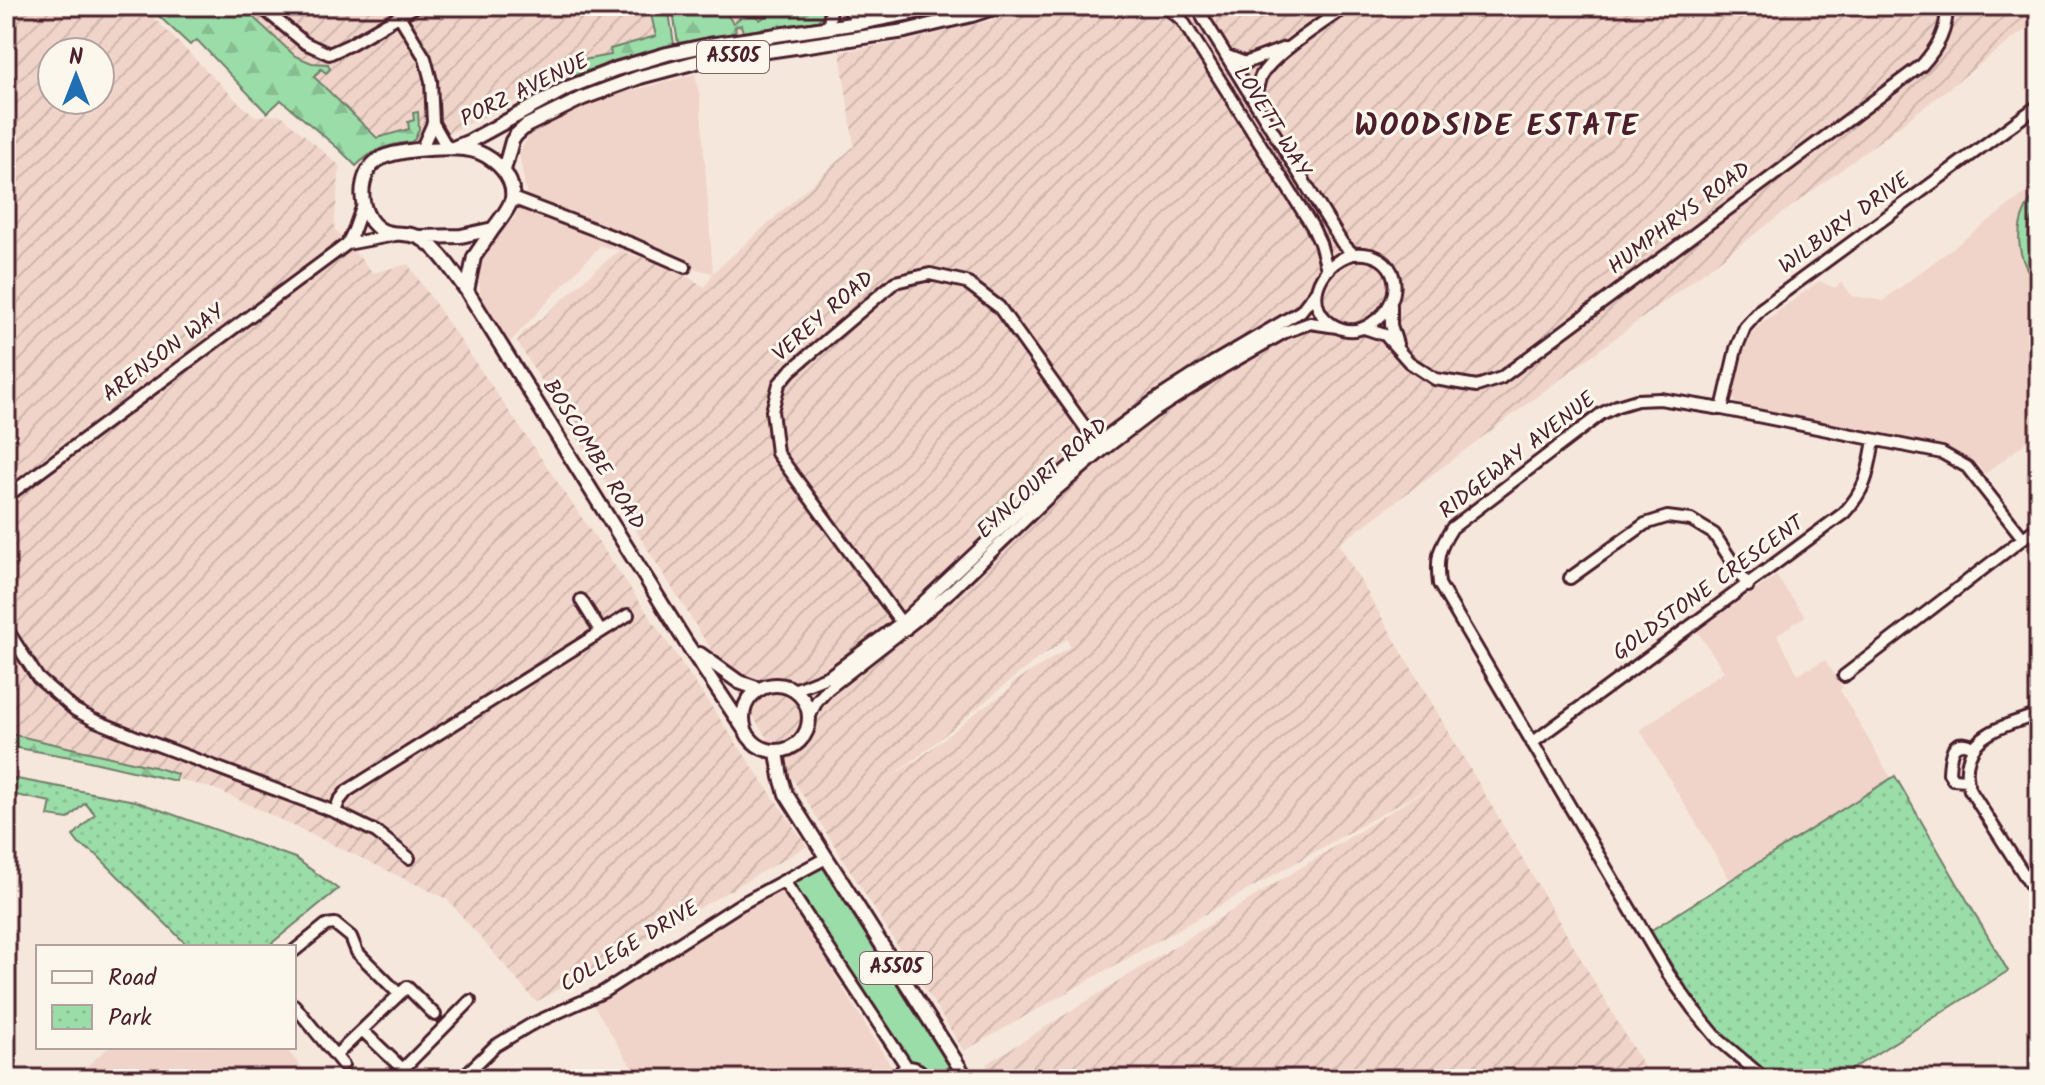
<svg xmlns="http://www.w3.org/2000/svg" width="2045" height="1085" font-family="Kalam,sans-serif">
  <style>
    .built { fill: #f0d4c9 }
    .industrial { fill: url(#industrial-furrows); fill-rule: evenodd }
    .grass { fill: #9adda8; stroke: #727e6a; stroke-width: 2 }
    .forest { fill: url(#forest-firs); stroke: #727e6a; stroke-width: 2 }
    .park { fill: url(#park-dots); stroke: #727e6a; stroke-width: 2 }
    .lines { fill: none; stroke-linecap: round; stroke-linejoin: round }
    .minor-casing { stroke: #4a1f2b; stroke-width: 16 }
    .major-casing { stroke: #4a1f2b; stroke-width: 18 }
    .minor { stroke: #fbf7ec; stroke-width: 10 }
    .major { stroke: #fbf7ec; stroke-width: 12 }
    .labels { text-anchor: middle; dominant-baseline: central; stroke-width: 6; stroke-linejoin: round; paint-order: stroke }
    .shield { fill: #fbf7ec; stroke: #7f6065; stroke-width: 2 }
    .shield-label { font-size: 20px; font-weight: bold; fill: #4a1f2b }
    .street-label { font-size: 22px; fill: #4a1f2b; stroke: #fbf7ec }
    .district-label { font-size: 30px; font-weight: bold; letter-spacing: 2px; fill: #4a1f2b; stroke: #fbf7ec }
  </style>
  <defs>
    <pattern id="industrial-furrows" width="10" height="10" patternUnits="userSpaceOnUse" patternTransform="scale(2)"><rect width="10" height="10" fill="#f0d4c9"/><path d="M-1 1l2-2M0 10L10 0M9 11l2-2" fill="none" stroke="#cfb6ad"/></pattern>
    <pattern id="forest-firs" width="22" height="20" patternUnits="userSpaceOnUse" patternTransform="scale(2)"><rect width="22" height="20" fill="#9adda8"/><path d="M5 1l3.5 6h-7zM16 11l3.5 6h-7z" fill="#86bd91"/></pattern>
    <pattern id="park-dots" width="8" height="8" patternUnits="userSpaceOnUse" patternTransform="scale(2)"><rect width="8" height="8" fill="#9adda8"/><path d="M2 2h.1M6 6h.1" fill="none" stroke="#86bd91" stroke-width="1.8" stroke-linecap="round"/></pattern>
  </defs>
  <rect width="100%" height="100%" fill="#f6e7dc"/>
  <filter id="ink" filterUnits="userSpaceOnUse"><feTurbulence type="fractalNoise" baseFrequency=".0125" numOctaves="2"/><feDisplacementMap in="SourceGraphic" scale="16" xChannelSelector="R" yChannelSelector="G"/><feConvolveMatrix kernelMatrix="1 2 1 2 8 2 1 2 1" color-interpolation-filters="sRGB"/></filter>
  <g filter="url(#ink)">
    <!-- built -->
    <path class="built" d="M 695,74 L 700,97 L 713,273 L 600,246 L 510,342 L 481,300 L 478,271 L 482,255 L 514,218 L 526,192 L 519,153 L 532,130 L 586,103 Z
      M 2039,183 L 2039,432 L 1985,474 L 1977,464 L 1972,467 L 1958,457 L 1740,408 L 1731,396 L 1739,359 L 1744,346 L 1752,334 L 1761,324 L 1819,281 L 1835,288 L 1842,282 L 1852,296 L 1885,301 L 1886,298 Z
      M 1776,576 L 1805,616 L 1777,635 L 1798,674 L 1825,660 L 1843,688 L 1840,690 L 1891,778 L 1730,880 L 1640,730 L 1724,671 L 1697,631 Z
      M 779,884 L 899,1079 L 639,1079 L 592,1003 Z
      M 109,1047 L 285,1047 L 311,1079 L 72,1079 Z"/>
    <!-- industrial -->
    <path class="industrial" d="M 6,6 L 142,6 L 237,101 L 255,116 L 281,115 L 340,166 L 334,228 L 373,273 L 408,264 L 807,846 L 536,1002 L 447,899 L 218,790 L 6,733 ZM 52,52 L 100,52 L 100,100 L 52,100 Z
      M 234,6 L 657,6 L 666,37 L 551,84 L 454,131 L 360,150 Z
      M 698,6 L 849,6 L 706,38 Z
      M 1172,6 L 2039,6 L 2039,19 L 1881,140 L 1339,544 L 1651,1079 L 995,1079 L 986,1064 L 1443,779 L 964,1051 L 517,342 L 524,331 L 543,317 L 600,266 L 619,251 L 665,264 L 705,287 L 713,273 L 854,146 L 840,52 L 907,41 L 992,20 L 1022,10 L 1097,11 L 1152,18 ZM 1067,639 L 1070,647 L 1011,684 L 1011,689 L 983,707 L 925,754 L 883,782 L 919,756 L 1032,663 Z"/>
    <!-- grass -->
    <path class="grass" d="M 2039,191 L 2039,205 L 2030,224 L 2028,243 L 2032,258 L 2039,272 L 2039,285 C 2013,258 2012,218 2039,191 Z
      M 823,868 L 957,1079 L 933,1079 L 933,1071 L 908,1060 L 791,883 Z"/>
    <!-- forest -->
    <path class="forest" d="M 148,6 L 241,6 L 295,56 L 312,63 L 328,64 L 330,69 L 326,73 L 321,69 L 314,77 L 377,138 L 409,129 L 408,122 L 414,120 L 413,113 L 418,112 L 419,129 L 415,139 L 411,142 C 389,144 372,150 356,166 L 340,150 L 281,100 L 267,113 L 197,40 L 190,45 Z
      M 649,6 L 668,6 L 674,44 L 617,60 L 574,76 L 565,58 L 570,55 L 572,62 L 611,55 L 610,49 L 656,36 Z
      M 672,6 L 721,6 L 733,23 L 751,10 L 760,20 L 779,6 L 788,6 L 792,11 L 799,6 L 823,6 C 825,14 823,16 817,21 L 743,32 L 741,25 L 735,27 L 736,33 L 678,43 Z
      M 6,733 L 154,767 L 177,774 L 176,781 L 76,758 L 6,746 Z"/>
    <!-- park -->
    <path class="park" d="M 1895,776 L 2008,971 L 1836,1079 L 1774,1079 L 1763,1072 L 1725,1040 L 1699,1007 L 1650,931 Z
      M 6,777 L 135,801 L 295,858 L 338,889 L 267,947 L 189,947 L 97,855 L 79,844 L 73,836 L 95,814 L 85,803 L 68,819 L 48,816 L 51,802 L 6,793 Z"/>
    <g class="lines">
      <!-- minor casing -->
      <g class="minor-casing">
        <path id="minor" d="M 260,6 L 305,43 L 329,54 L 349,45 L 416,6
          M 847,6 L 858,23
          M 1165,6 L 1182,20 L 1312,226 L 1320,243 L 1327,269
          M 1198,6 L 1203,18 L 1342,243 L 1353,254
          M 400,17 L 425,58 L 431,81 L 433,123 L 421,150
          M 829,27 L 831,6
          M 1227,56 L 1245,63 L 1285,48
          M 1256,101 C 1257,93 1257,84 1261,76 C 1274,53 1325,22 1347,6
          M 433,123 L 448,149
          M 512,198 L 635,245 L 685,267
          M 347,244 L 354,230 L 363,205
          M 1353,254 C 1399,249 1409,299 1372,323 C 1362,330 1350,333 1337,327 C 1300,309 1317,264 1353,254 Z
          M 1391,305 L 1391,325 L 1397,344
          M 1364,328 L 1385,335 L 1409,362 L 1435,379 L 1477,386 L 1501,378 L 1922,65 C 1938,47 1947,31 1947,6
          M 1722,409 L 1736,349 L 1745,327 L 1761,309 L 2039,105
          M 6,497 L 347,244 L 395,235
          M 1570,578 L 1645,524 L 1667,517 L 1691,520 L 1714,534 L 1748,586
          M 581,600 L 601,632
          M 6,628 L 38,678 L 75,710 L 94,720 L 136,737 L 335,812 L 376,832 L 409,858
          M 906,629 L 777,453 L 772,411 L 779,384 L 790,371 L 895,282 L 930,274 L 966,282 L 999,307 L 1102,451
          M 1844,676 L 2039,526
          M 794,690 L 829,676 L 902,622 L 1042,490 L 1096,444 L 1155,400 L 1214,362 L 1301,311 L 1317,290
          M 2039,714 C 2023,720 2004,724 1990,733 C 1969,745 1962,768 1970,790 L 2039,898
          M 809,717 L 817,701 L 828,689 L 924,614 L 952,590 L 1054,492 L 1102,451 L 1153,412 L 1222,368 L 1285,332 L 1310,323 L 1337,327
          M 1532,743 L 1844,513 C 1867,488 1868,473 1874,440
          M 1966,780 L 1953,779 L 1949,773 C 1950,755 1951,736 1974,747
          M 335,812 L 339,801 L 347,791 L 628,615
          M 784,881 L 907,1067 C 916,1067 922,1070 925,1079
          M 294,951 L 326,925 L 335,924 L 351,937 L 357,952 L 399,994
          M 294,1005 L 343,1065
          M 363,1031 L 413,1079
          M 336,1055 L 407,987 L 435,1015
          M 393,1079 L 470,1001
          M 461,1079 L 495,1046 L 530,1025 L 603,992 L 739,905 L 826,858
          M 897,1079 L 902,1070 L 907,1067
          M 1765,1079 L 1718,1039 L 1694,1010 L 1669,975 L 1439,584 C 1436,558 1438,550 1452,528 L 1601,414 L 1617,406 L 1637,400 L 1660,399 L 1722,409 L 1942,453 L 1967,467 L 2023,538"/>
      </g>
      <!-- major casing -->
      <g class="major-casing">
        <path id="major" d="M 453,148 L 470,141 L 567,88 L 616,69 L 667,54 L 709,45 L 858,23 L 947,6
          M 504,170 L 512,141 L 516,135 L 526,126 L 583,98 L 640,77 L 700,61 L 905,31 L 972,15 L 999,6
          M 418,237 L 461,236 L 493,229 C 499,221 510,208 512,198 C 515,177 495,159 478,152 C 458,145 407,149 386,156 C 361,165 357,197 369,218 C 383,240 400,230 418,237 C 437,245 455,275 467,291 L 685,641 L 744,729
          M 467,291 L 474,257 L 493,229
          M 700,654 L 739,682 L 759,689
          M743 718a33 33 0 1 1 66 0a33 33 0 1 1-66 0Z
          M 777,752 L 781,777 L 786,794 L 967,1079"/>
      </g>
      <!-- minor -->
      <use href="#minor" class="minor"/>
      <!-- major -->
      <use href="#major" class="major"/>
    </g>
  </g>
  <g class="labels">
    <!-- shield labels -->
    <g class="shield">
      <rect x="697" y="41" width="72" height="32" rx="6"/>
      <rect x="860" y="952" width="72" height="32" rx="6"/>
    </g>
    <g class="shield-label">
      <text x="733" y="57">A5505</text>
      <text x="896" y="968">A5505</text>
    </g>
    <!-- street labels -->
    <g class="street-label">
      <text transform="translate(525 91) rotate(-26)">PORZ AVENUE</text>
      <text transform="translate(1271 122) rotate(58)">LOVETT WAY</text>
      <text transform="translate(1680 219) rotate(-37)">HUMPHRYS ROAD</text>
      <text transform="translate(1845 224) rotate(-36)">WILBURY DRIVE</text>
      <text transform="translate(824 317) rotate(-41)">VEREY ROAD</text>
      <text transform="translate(164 354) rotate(-37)">ARENSON WAY</text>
      <text transform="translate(593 455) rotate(58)">BOSCOMBE ROAD</text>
      <text transform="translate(1518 456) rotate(-38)">RIDGEWAY AVENUE</text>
      <text transform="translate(1043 479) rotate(-42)">EYNCOURT ROAD</text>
      <text transform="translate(1709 589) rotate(-36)">GOLDSTONE CRESCENT</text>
      <text transform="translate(630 947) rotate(-31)">COLLEGE DRIVE</text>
    </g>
    <!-- district labels -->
    <g class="district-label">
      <text x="1497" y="127">WOODSIDE ESTATE</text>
    </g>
  </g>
  <!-- margin -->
  <rect width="2045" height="1085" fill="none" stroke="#fbf7ec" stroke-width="32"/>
  <rect x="16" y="16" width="2013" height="1053" fill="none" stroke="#4a1f2b" stroke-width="3" filter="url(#ink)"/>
  <!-- legend -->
  <rect x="36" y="945" width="260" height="104" fill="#fbf7ec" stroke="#b4a19f" stroke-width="2"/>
  <rect x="52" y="971" width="40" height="12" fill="#fbf7ec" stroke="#b4a19f" stroke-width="2"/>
  <text x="108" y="985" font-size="24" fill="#4a1f2b">Road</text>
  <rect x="52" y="1005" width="40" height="24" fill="url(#park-dots)" stroke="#b4a19f" stroke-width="2"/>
  <text x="108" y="1025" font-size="24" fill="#4a1f2b">Park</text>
  <!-- north arrow -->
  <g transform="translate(76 76)"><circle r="38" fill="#fbf7ec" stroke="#b4a19f" stroke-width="2"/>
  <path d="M0-6L14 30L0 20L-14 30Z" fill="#1f6fb2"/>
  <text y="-12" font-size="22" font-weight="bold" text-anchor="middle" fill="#4a1f2b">N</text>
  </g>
</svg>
